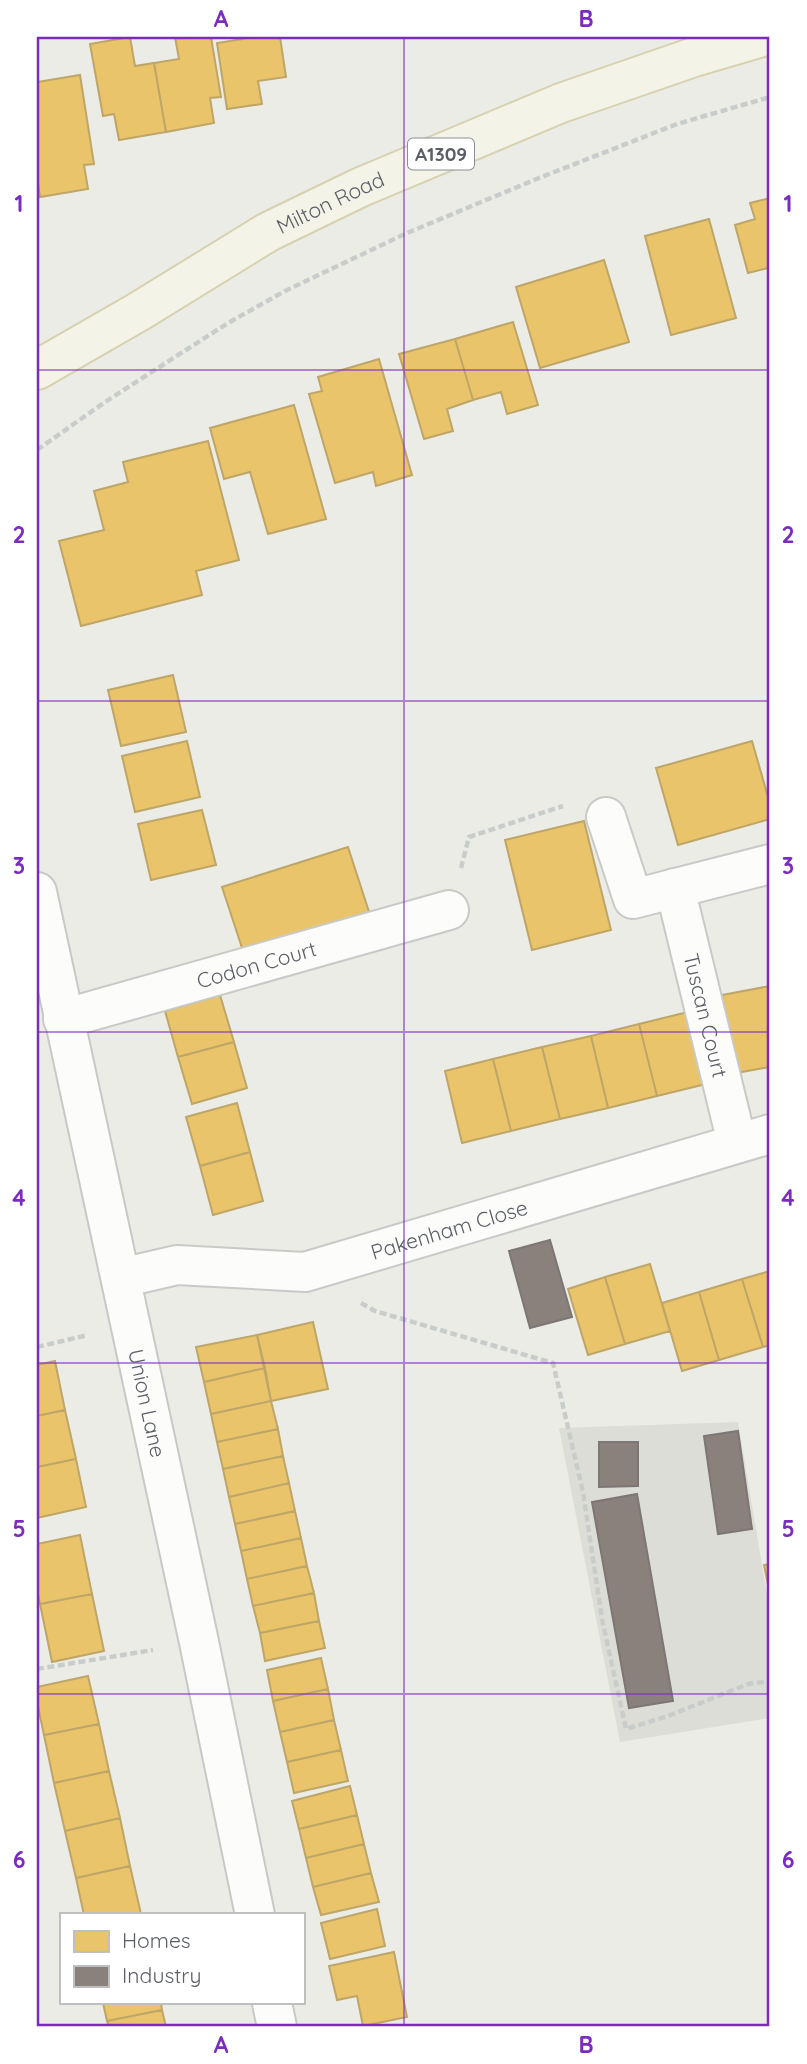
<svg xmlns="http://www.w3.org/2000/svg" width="807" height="2064" font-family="Quicksand,sans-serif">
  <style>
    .industrial { fill: #ddddd7 }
    .homes { fill: #e9c46a; stroke: #bea568; stroke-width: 2 }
    .industry { fill: #8a817c; stroke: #7c7675; stroke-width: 2 }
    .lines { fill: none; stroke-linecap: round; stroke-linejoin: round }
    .street-casing { stroke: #c8cac8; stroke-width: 42 }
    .secondary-casing { stroke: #c8c8c8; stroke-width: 42 }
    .primary-casing { stroke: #d6d2b1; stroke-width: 42 }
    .path { stroke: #c8cdcb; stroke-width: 4.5; stroke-dasharray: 7 3.5; stroke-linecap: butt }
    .street { stroke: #fcfcfb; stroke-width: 38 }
    .secondary { stroke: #fcfcfb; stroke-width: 38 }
    .primary { stroke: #f3f3e7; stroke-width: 38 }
    .grid { fill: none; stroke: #7b2cbf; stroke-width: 2; stroke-opacity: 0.55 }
    .labels { text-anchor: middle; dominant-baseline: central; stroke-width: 7; stroke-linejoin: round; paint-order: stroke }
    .shield { fill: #fff; stroke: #8c8e93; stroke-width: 2 }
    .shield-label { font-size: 19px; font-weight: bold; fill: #5b5e65 }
    .street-label { font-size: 21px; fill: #5b5e65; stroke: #fff }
    .neatline { fill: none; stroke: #7b2cbf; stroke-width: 2.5 }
    .grid-label { font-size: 23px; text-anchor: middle; font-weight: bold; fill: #7b2cbf }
  </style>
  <rect width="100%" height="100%" fill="#ecece6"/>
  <!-- industrial -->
  <path class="industrial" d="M 738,1422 L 770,1613 L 770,1718 L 620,1742 L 559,1428 Z"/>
  <!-- homes -->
  <path class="homes" d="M 130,37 L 135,66 L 154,63 L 166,132 L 119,140 L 114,114 L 103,116 L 90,44 Z
    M 175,37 L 211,37 L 221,97 L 210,98 L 214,123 L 166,132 L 154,63 L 179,59 Z
    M 242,37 L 280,37 L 286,77 L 258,81 L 262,104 L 227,109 L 217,43 L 243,39 Z
    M 80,75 L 94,164 L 84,165 L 88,189 L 40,197 L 37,176 L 37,82 Z
    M 770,198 L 770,275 L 768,268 L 748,273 L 735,225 L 755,219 L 750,203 Z
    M 709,219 L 736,318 L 671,335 L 645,236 Z
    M 604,260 L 629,342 L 540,368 L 516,287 Z
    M 513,322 L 538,405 L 507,414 L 501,392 L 473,400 L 455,339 Z
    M 455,339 L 473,400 L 447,409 L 453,431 L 424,439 L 399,354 Z
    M 379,359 L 412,475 L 376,486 L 373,472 L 335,483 L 309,394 L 322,391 L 318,377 Z
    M 294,405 L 326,519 L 268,534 L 250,472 L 224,479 L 210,428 Z
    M 208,441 L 239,560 L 196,571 L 202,595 L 81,626 L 59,541 L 104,530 L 94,491 L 128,482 L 123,462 Z
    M 173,675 L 186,732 L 121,746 L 108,690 Z
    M 187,741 L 200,797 L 135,812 L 122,756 Z
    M 752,741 L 770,804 L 770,819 L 678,845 L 656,768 Z
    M 202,810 L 216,865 L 151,880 L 138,824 Z
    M 584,821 L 611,930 L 532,950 L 505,840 Z
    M 348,847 L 372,921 L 246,960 L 222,887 Z
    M 770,986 L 770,1067 L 736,1073 L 722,995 Z
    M 220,995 L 234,1042 L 178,1057 L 165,1011 Z
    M 688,1012 L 706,1084 L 657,1096 L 639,1024 Z
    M 639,1024 L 657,1096 L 608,1108 L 591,1036 Z
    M 591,1036 L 608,1108 L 560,1119 L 542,1047 Z
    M 234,1042 L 247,1088 L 192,1104 L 178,1057 Z
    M 542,1047 L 560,1119 L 511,1131 L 493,1059 Z
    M 493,1059 L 511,1131 L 462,1143 L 445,1071 Z
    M 237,1103 L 250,1152 L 200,1166 L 186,1117 Z
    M 250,1152 L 263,1201 L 213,1215 L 200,1166 Z
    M 650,1264 L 670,1331 L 625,1344 L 605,1277 Z
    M 770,1271 L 770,1345 L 763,1347 L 742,1279 Z
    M 605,1277 L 625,1344 L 588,1355 L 568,1289 Z
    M 742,1279 L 763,1347 L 719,1360 L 699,1292 Z
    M 699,1292 L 719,1360 L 682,1371 L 662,1303 Z
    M 313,1322 L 328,1389 L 271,1401 L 257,1335 Z
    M 257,1335 L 265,1368 L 204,1382 L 196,1347 Z
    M 55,1361 L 65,1410 L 37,1416 L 37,1365 Z
    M 265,1368 L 271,1401 L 211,1414 L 204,1382 Z
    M 271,1401 L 278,1429 L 217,1442 L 211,1414 Z
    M 65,1410 L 76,1459 L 37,1467 L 37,1416 Z
    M 278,1429 L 283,1456 L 223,1469 L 217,1442 Z
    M 283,1456 L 289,1483 L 229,1497 L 223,1469 Z
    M 76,1459 L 86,1507 L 37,1518 L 37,1467 Z
    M 289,1483 L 295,1511 L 235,1524 L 229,1497 Z
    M 295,1511 L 301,1538 L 241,1551 L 235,1524 Z
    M 80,1535 L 92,1594 L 40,1604 L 37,1590 L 37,1544 Z
    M 301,1538 L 307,1566 L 247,1579 L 241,1551 Z
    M 770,1564 L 770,1594 L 764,1565 Z
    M 307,1566 L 314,1593 L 253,1606 L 247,1579 Z
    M 314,1593 L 319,1621 L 260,1633 L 253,1606 Z
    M 92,1594 L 104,1651 L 52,1662 L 40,1604 Z
    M 319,1621 L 325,1648 L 265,1661 L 260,1633 Z
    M 321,1658 L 328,1689 L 273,1701 L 267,1670 Z
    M 88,1676 L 99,1724 L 44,1735 L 37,1702 L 37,1687 Z
    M 328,1689 L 334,1720 L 280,1732 L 273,1701 Z
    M 334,1720 L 341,1750 L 287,1762 L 280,1732 Z
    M 99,1724 L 109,1771 L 54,1783 L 44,1735 Z
    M 341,1750 L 348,1781 L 294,1793 L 287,1762 Z
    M 109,1771 L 120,1818 L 65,1831 L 54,1783 Z
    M 350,1786 L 357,1815 L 299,1829 L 292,1801 Z
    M 357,1815 L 364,1844 L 306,1858 L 299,1829 Z
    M 120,1818 L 130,1866 L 76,1878 L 65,1831 Z
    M 364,1844 L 371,1873 L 313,1887 L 306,1858 Z
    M 130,1866 L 141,1914 L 84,1915 L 76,1878 Z
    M 371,1873 L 379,1902 L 321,1915 L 313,1887 Z
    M 377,1909 L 385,1946 L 330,1959 L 321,1923 Z
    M 394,1952 L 407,2017 L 363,2026 L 357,1996 L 337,2000 L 329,1966 Z
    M 103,2003 L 161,2003 L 162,2010 L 107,2021 Z
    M 162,2010 L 166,2027 L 109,2027 L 107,2021 Z"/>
  <!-- industry -->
  <path class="industry" d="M 550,1240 L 572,1317 L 530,1328 L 509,1251 Z
    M 738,1431 L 752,1529 L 718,1534 L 704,1436 Z
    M 599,1442 L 638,1442 L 638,1486 L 599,1487 Z
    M 637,1494 L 673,1701 L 629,1708 L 592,1502 Z"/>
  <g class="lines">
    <!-- street casing -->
    <g class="street-casing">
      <g id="street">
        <path d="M 606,817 L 633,899 L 770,864"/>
        <path id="s1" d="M 675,888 L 737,1143"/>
        <path id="s2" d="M 63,1019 L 449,910"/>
        <path id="s3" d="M 121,1278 L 177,1265 L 305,1272 L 770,1134"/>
      </g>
    </g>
    <!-- secondary casing -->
    <g class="secondary-casing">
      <g id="secondary">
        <path id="s4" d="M 37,892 L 199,1642 L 255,1915"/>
        <path d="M 272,2003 L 277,2027"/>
      </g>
    </g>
    <!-- primary casing -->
    <g class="primary-casing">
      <g id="primary">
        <path id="s5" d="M 37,370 L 138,312 L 268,232 L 361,187 L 561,103 L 694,57 L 762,37"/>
      </g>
    </g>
    <!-- path -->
    <path class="path" d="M 37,450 L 105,402 L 228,323 L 285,291 L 407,233 L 539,178 L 677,124 L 770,97
      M 461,868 L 469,837 L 563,806
      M 361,1303 L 375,1311 L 553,1363 L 583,1492 L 602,1619 L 626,1729 L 668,1716 L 748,1684 L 770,1681
      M 37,1347 L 88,1335
      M 37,1669 L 153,1650"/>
    <!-- street -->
    <use href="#street" class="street"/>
    <!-- secondary -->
    <use href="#secondary" class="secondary"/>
    <!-- primary -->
    <use href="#primary" class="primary"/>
  </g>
  <!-- grid -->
  <path class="grid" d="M 404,37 L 404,2027M 37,370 L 770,370M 37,701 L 770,701M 37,1032 L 770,1032M 37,1363 L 770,1363M 37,1694 L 770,1694"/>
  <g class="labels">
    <!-- shield labels -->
    <rect class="shield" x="408" y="138.5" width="66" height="31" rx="5"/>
    <g class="shield-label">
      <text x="441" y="154">A1309</text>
    </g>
    <!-- street labels -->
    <g class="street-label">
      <text stroke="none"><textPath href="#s5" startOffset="338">Milton Road</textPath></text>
      <text stroke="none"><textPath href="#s2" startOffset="201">Codon Court</textPath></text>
      <text stroke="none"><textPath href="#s1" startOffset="131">Tuscan Court</textPath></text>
      <text stroke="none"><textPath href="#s3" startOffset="336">Pakenham Close</textPath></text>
      <text stroke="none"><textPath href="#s4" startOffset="523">Union Lane</textPath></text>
    </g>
  </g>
  <!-- border -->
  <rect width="807" height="2064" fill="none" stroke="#ffffff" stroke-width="77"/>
  <!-- legend -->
  <rect x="60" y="1913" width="245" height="91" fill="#ffffff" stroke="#bdbfc1" stroke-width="2"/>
  <rect x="74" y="1931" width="35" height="21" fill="#e9c46a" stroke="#bdbfc1" stroke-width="2"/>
  <text x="122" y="1948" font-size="21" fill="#5b5e65">Homes</text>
  <rect x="74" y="1966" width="35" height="21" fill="#8a817c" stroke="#bdbfc1" stroke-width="2"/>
  <text x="122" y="1983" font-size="21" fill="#5b5e65">Industry</text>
  <rect x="38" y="38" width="730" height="1987" class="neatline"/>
  <g class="grid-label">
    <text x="221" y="27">A</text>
    <text x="586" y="27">B</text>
    <text x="19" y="212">1</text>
    <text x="788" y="212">1</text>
    <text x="19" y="543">2</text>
    <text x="788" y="543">2</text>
    <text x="19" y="874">3</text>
    <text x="788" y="874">3</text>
    <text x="19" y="1206">4</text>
    <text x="788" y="1206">4</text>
    <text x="19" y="1537">5</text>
    <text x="788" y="1537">5</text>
    <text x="19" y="1868">6</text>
    <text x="788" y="1868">6</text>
    <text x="221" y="2053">A</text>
    <text x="586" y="2053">B</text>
  </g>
</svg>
